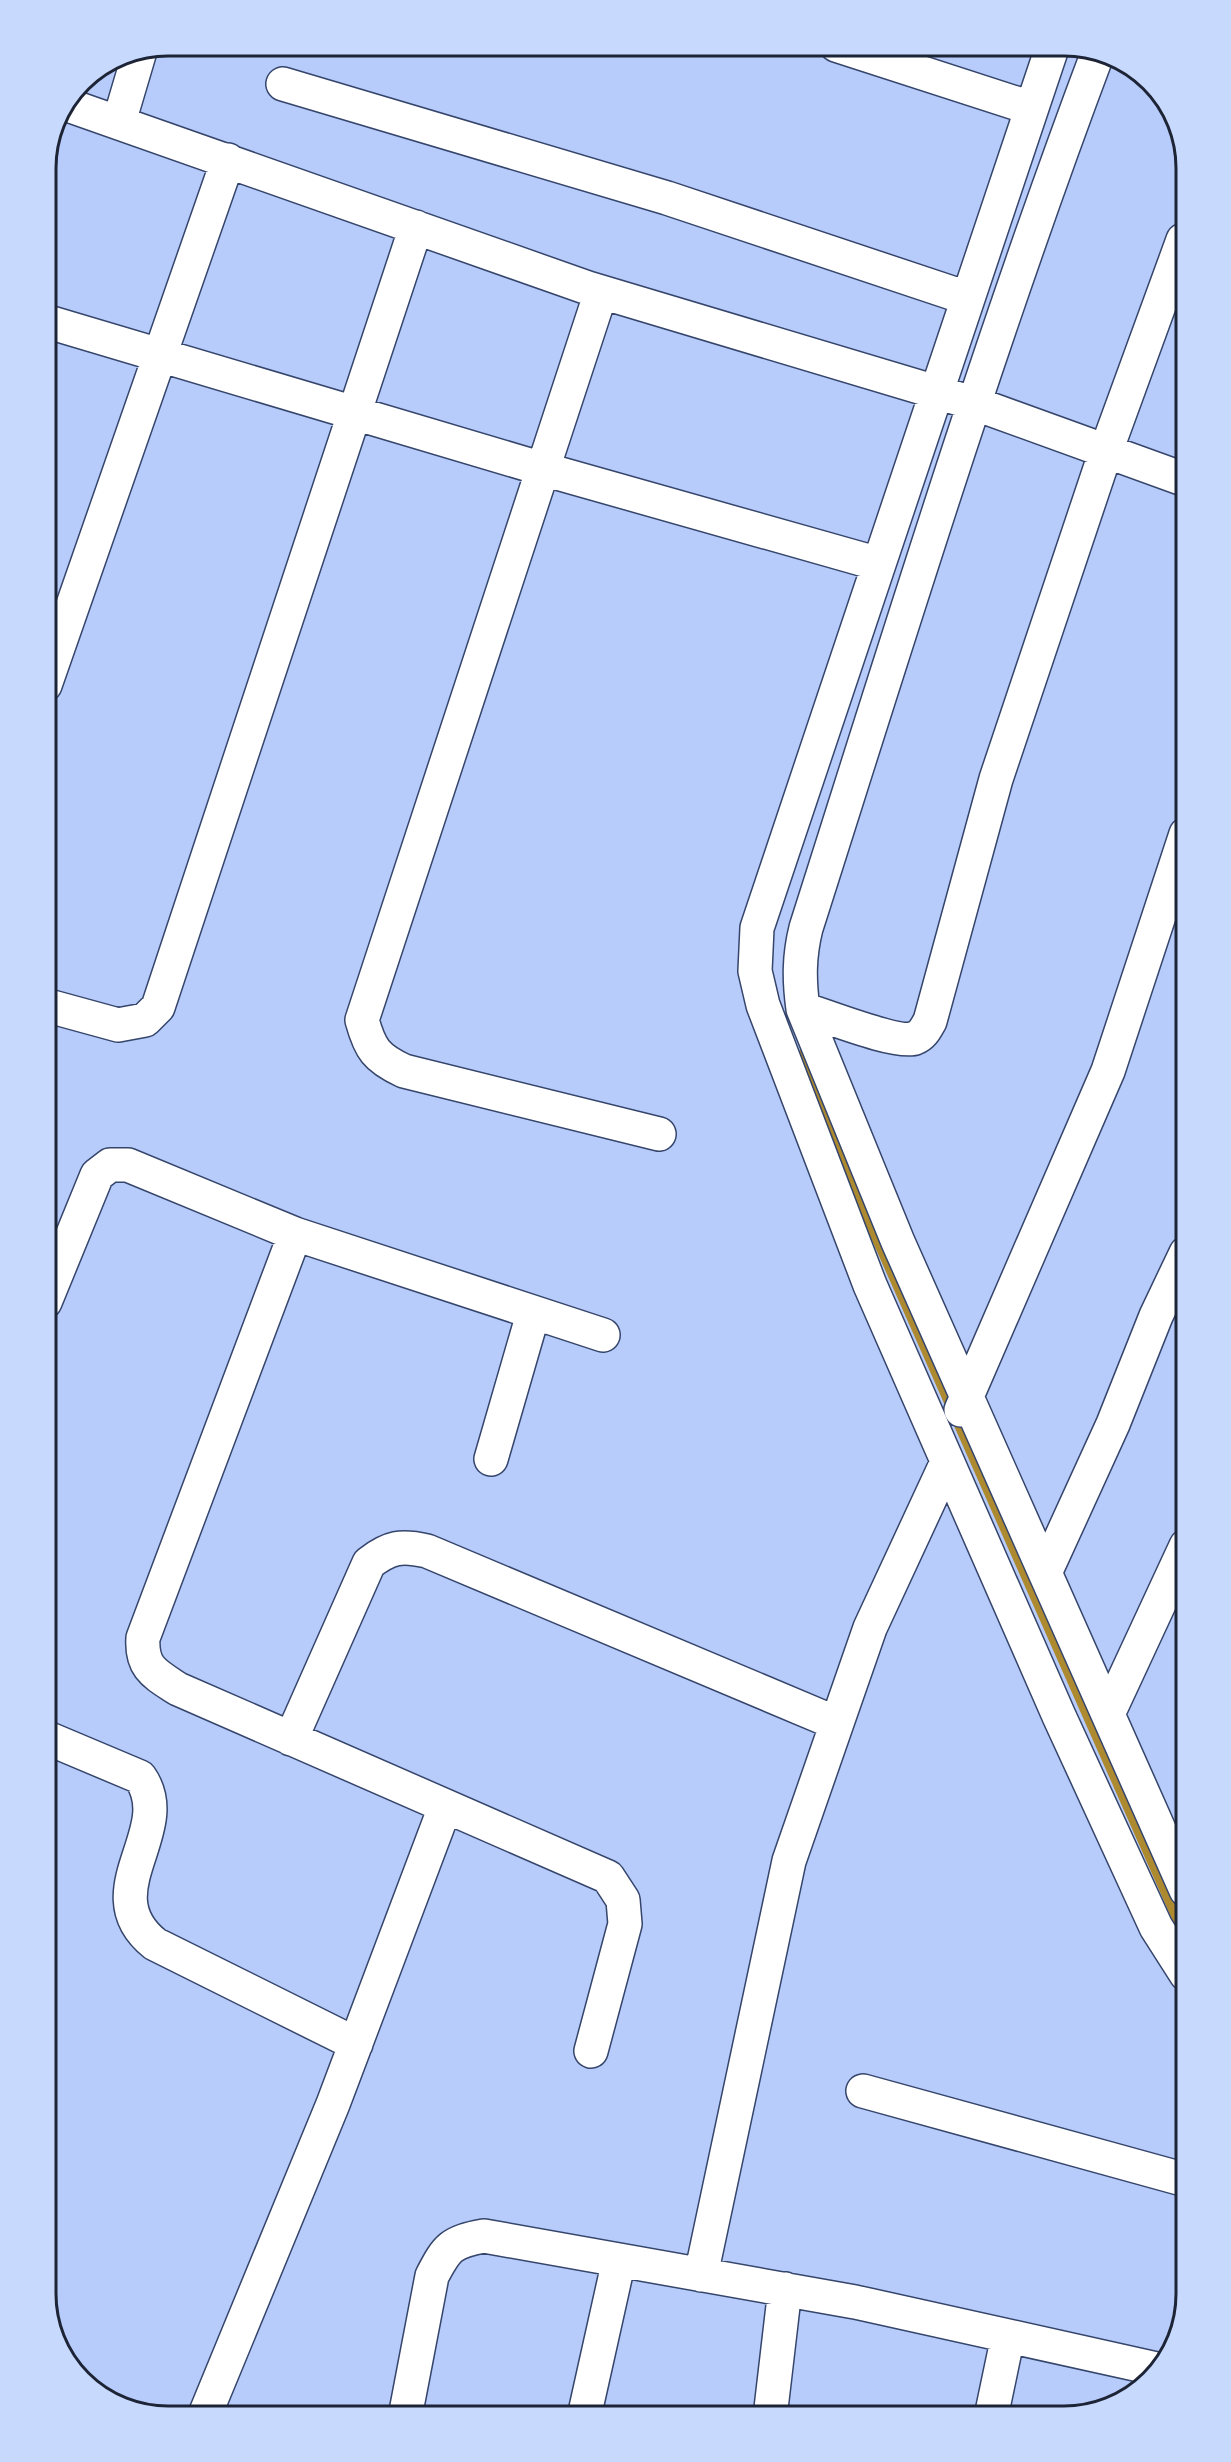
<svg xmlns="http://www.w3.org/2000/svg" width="1231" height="2462" font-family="'Archivo Narrow',sans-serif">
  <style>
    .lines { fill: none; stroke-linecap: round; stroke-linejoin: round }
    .stream { stroke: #ad892f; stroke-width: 12 }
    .minor-casing { stroke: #35456b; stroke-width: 36 }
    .minor { stroke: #fff; stroke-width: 33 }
    .rim { fill: none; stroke: #1d2436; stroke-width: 3 }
  </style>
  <rect width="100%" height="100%" fill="#b7ccfa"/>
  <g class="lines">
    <!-- stream -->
    <path class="stream" d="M 805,1053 L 811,1076 L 859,1196 L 1186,1936"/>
    <!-- minor casing -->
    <g class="minor-casing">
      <path id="minor" d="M 836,45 L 1031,108
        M 1053,45 L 757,928 L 755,971 L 763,1005 L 870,1285 L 1059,1716 L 1156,1927 L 1186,1974
        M 1097,55 C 989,342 899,636 806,928 C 799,956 799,980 803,1009 L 898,1242 L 1186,1890
        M 283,84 L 667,198 L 967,298
        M 65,104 L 588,288 L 976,404 L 1186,480
        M 119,122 L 140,51
        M 601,292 L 362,1020 C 370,1049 376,1058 404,1071 L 659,1134
        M 45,321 L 543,469 L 879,564
        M 45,685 L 228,160
        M 45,1005 L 118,1025 L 145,1020 L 158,1007 L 416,227
        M 803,1009 C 824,1015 898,1045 915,1038 C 923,1035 926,1028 930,1021 L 996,779 L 1106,451 L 1183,240
        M 295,1234 L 143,1638 C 141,1668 155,1674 178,1689 L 608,1877 L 623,1900 L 625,1924 L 591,2051
        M 45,1302 L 97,1175 L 110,1165 L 128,1165 L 295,1234 L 603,1335
        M 961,1410 L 1108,1071 L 1186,834
        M 491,1459 L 533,1314
        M 1045,1573 L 1113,1424 L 1156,1316 L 1186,1253
        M 1108,1714 L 1186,1546
        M 45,1737 L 140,1777 C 178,1831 90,1892 155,1944 L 356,2044
        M 291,1739 L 369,1563 C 390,1547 401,1545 427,1551 L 836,1723
        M 863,2091 L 1186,2180
        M 701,2275 L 789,1861 L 870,1628 L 947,1462
        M 204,2417 L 333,2104 L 445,1807
        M 405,2417 L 432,2276 C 447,2247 451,2242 484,2236 L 855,2302 L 1157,2369
        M 584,2417 L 619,2260
        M 770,2417 L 785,2289
        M 991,2417 L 1008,2336"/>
    </g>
    <!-- minor -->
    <use href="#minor" class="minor"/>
  </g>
  <!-- crop -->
  <path d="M0 0H1231V2462H0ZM168 56H1064A112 112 0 0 1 1176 168V2294A112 112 0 0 1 1064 2406H168A112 112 0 0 1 56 2294V168A112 112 0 0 1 168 56Z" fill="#c8d9fe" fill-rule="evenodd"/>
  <path class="rim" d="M168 56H1064A112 112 0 0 1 1176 168V2294A112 112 0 0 1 1064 2406H168A112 112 0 0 1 56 2294V168A112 112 0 0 1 168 56Z"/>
</svg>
